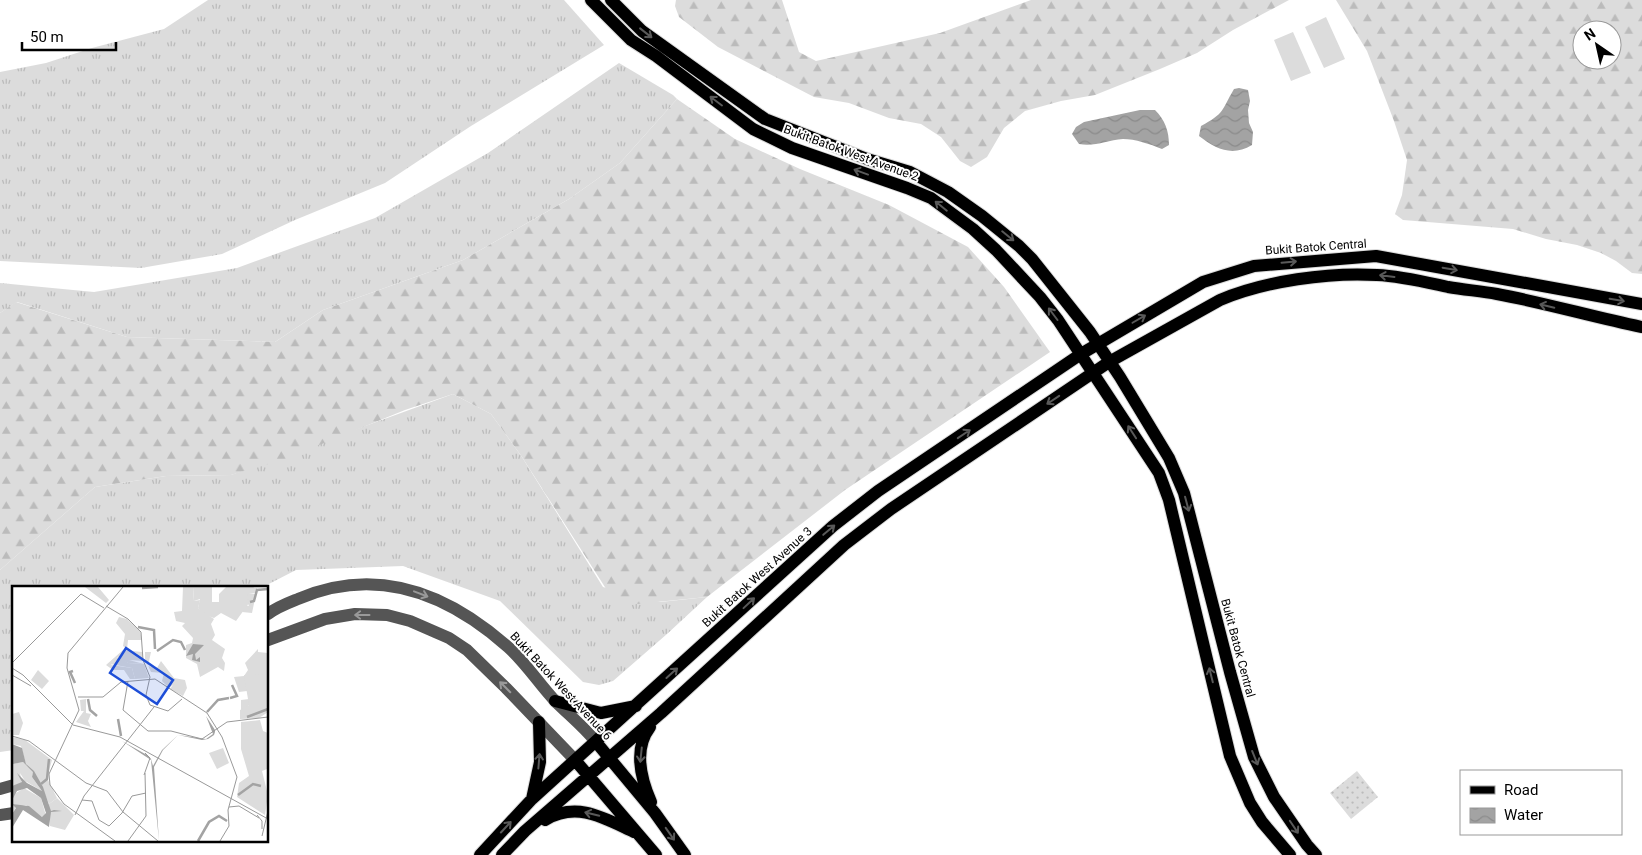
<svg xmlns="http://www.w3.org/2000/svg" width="1642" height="855" font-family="Roboto,sans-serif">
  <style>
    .grass { fill: url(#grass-tufts) }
    .forest { fill: url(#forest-firs); fill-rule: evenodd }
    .park { fill: url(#park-dots) }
    .pitch { fill: #dcdcdc }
    .water { fill: url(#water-waves) }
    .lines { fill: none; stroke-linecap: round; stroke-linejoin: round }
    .major-casing { stroke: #dbdbdb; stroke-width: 14 }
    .minor { stroke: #555; stroke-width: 12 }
    .major { stroke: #000; stroke-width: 12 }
    .oneway { stroke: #595959 }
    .oneway2 { stroke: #999 }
    .labels { text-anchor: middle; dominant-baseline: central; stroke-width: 4; stroke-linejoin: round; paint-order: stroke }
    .street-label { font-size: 12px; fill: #000; stroke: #fff }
    .inset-river { fill: none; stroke: #a3a3a3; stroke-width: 2.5 }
    .inset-road { fill: none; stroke: #999; stroke-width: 1 }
    .view { fill: #1d4ed8; fill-opacity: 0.15; stroke: #1d4ed8; stroke-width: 2.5 }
    .inset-edge { fill: none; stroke: #000; stroke-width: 2.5 }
  </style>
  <defs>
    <pattern id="grass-tufts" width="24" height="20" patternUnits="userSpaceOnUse" patternTransform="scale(1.25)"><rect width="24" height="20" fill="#dcdcdc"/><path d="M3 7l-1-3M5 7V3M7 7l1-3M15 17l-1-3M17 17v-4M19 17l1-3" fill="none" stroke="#bbb"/></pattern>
    <pattern id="forest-firs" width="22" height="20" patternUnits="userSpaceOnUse" patternTransform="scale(1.25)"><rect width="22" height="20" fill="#dcdcdc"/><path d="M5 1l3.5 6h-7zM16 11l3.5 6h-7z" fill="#bbb"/></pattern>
    <pattern id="park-dots" width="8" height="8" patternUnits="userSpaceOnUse" patternTransform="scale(1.25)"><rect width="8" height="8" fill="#dcdcdc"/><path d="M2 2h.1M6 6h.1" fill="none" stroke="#bbb" stroke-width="1.8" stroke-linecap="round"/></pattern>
    <pattern id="water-waves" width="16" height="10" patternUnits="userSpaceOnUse" patternTransform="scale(1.25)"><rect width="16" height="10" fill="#a3a3a3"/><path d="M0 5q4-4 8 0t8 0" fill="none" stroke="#8b8b8b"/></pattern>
  </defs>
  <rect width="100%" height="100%" fill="#fff"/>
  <!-- grass -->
  <path class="grass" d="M 208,0 L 564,0 L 604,45 L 471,126 L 385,183 L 295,220 L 222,254 L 141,268 L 0,261 L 0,72 L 46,63 L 92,48 L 164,29 Z
    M 619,63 L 673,95 L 677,99 L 620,163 L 569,199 L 463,260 L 323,310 L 275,342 L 127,337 L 17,302 L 0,313 L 0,283 L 94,292 L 237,268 L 375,218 L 488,153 Z
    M 453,394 L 491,414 L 522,457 L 603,587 L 660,602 L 707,597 L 667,634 L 613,681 L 599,685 L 583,682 L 500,601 L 403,566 L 296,570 L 263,587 L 14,588 L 14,750 L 0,752 L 0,570 L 95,487 L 166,476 L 231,475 Z"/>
  <!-- forest -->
  <path class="forest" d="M 676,0 L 782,0 L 799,52 L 816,61 L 940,33 L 1031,0 L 1289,0 L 1233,30 L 1197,53 L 1160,69 L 1095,95 L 1061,101 L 1025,111 L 1004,128 L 987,157 L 971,167 L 960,161 L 941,137 L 921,124 L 889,118 L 849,103 L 814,97 L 718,47 L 679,17 L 675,6 Z
    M 1336,0 L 1642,0 L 1642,274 L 1632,273 L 1616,261 L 1601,253 L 1577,245 L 1546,239 L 1513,229 L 1403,220 L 1395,214 L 1402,195 L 1407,160 L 1394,121 L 1367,51 ZM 1582,30 L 1612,30 L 1612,60 L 1582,60 Z
    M 677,99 L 735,139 L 800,169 L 889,205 L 968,247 L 1004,287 L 1050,352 L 845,490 L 707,597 L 617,606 L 522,457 L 491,414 L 453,394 L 405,410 L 285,459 L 231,475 L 166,476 L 95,487 L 0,570 L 0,313 L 16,302 L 127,337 L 275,342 L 323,310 L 463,260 L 569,199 L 620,163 Z"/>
  <!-- park -->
  <path class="park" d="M 1357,771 L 1378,797 L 1351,819 L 1330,793 Z"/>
  <!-- pitch -->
  <path class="pitch" d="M 1326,17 L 1345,59 L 1324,68 L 1305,27 Z
    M 1293,32 L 1311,73 L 1291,81 L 1274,40 Z"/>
  <!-- water -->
  <path class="water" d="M 1239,88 L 1248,90 L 1250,101 L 1248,110 L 1249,123 L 1253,132 L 1252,145 C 1232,157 1216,149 1199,136 L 1201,126 C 1225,113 1221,111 1234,89 Z
    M 1140,110 L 1155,110 C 1165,120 1169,131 1169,145 L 1162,149 C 1150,144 1135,139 1123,139 C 1107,140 1095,147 1079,144 L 1072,134 L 1076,127 L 1084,122 Z"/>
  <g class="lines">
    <!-- major casing -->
    <g class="major-casing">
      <path id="major" d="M 591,0 L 631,40 L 656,56 L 753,129 L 792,148 L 907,188 L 931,198 L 973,229 L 996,250 L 1040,297 L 1058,320 L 1159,473 L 1169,500 L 1230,756 L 1250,803 L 1262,822 L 1290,855
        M 611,0 L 642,31 L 765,119 L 867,159 L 910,172 L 948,192 L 982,216 L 1019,246 L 1032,259 L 1090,332 L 1120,377 L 1169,458 L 1184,493 L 1230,672 L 1254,757 L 1274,797 L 1307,845 L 1316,855
        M 555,701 L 601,713 L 636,706
        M 650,727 C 633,749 641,779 651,802
        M 596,742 L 655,813 L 685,855
        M 575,760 L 656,855
        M 532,799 L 540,762 L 539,722
        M 545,820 C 577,801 604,818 634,832
        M 480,855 L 532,799 L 833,526 L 878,491 L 1081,354 L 1203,282 L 1254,266 L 1376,256 L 1642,304
        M 502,855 L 525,831 L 661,713 L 844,545 L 891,509 L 1109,362 L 1220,300 C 1265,281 1329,272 1377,275 C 1401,276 1425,282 1448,287 C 1465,290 1481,291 1497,294 C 1546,303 1593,317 1642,327"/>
    </g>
    <!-- minor -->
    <path class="minor" d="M 268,614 C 277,607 288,603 298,599 C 377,565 447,593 508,647 C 526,663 539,684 556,702 C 569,715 584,727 596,742
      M 268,640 L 325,619 L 355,614 L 387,615 L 410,621 L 449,638 L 467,650 L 506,688 L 575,760
      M 0,789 L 14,785
      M 0,815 L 14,813"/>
    <!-- major -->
    <use href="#major" class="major"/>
  </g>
  <!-- one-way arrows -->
  <defs><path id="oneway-shaft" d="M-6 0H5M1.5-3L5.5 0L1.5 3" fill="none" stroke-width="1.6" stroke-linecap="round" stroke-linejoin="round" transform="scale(1.25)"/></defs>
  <g class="oneway">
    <use href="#oneway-shaft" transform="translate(646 33) rotate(38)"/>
    <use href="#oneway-shaft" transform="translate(716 101) rotate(-143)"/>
    <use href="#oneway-shaft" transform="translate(861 172) rotate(-160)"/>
    <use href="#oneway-shaft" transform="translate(941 206) rotate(-141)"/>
    <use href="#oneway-shaft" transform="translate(1008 236) rotate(39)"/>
    <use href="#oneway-shaft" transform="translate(1289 262) rotate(-5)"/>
    <use href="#oneway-shaft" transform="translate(1450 269) rotate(10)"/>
    <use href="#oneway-shaft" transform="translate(1387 276) rotate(-173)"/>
    <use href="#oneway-shaft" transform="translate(1617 300) rotate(10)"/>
    <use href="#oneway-shaft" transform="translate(1547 306) rotate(-167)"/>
    <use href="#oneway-shaft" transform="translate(1053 314) rotate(-127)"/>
    <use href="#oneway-shaft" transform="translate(1139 319) rotate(-30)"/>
    <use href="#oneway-shaft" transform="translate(1053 400) rotate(146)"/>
    <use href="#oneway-shaft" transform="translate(1132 432) rotate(-123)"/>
    <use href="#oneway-shaft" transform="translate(964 434) rotate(-34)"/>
    <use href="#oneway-shaft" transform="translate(1187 504) rotate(75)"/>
    <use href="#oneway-shaft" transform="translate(829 530) rotate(-40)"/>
    <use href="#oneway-shaft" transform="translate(749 603) rotate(-43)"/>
    <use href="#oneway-shaft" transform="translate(672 673) rotate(-42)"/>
    <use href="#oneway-shaft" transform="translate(1211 675) rotate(-104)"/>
    <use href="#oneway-shaft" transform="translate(641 755) rotate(96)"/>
    <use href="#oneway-shaft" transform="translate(1255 758) rotate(68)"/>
    <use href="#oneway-shaft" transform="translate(539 761) rotate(-85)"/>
    <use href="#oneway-shaft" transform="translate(592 814) rotate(-166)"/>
    <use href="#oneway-shaft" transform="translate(506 827) rotate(-47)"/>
    <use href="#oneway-shaft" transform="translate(1294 827) rotate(56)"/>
    <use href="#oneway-shaft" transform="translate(670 834) rotate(55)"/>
  </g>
  <g class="oneway2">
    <use href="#oneway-shaft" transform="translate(421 594) rotate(21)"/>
    <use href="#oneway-shaft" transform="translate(362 615) rotate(-180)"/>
    <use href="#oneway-shaft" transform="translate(505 687) rotate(-135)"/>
  </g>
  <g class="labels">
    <!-- street labels -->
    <g class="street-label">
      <text transform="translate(851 153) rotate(20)">Bukit Batok West Avenue 2</text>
      <text transform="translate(1316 247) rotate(-4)">Bukit Batok Central</text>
      <text transform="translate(757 577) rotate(-42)">Bukit Batok West Avenue 3</text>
      <text transform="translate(1238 648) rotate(75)">Bukit Batok Central</text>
      <text transform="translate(561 686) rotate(47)">Bukit Batok West Avenue 6</text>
    </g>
  </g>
  <!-- overview -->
  <g transform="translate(12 586)">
    <rect width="256" height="256" fill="#fff"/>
    <path d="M 237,1 L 245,2 L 244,7 L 237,7 L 244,8 L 240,27 L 230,26 L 233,19 L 237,20 L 233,12 ZM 111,64 L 130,66 L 131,75 L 117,74 L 132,78 L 116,77 L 106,71 L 99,79 L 120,82 L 123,93 L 118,93 L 112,84 L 101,84 L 94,79 ZM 26,84 L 37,95 L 30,103 L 19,94 ZM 74,113 L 74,127 L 79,128 L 76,135 L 79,141 L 64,136 L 72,125 L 69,125 L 68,114 Z" fill="#dcdcdc"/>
    <path d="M 73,1 L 86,1 L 97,14 L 94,17 ZM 181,1 L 200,1 L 200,16 L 207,16 L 207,8 L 214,1 L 242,1 L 235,10 L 237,17 L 224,35 L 209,27 L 202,32 L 193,29 L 186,22 L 188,13 L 182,15 ZM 246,63 L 246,66 L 256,67 L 256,100 L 229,127 L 229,114 L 237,113 L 235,105 L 227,106 L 222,91 L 232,90 L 236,84 L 233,77 ZM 133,66 L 139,66 L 136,80 L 145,82 L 149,75 L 162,92 L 173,94 L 175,102 L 171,110 L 158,103 L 161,99 L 157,102 L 150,95 L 152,87 L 139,86 L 133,73 ZM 109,71 L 116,77 L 132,78 L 137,92 L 123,93 L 120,82 L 98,78 L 101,73 ZM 248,134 L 251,145 L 256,147 L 256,174 L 255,183 L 250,185 L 256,209 L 253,229 L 225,211 L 227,197 L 237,190 L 229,163 L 229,136 ZM 211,162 L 217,177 L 205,183 L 197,167 ZM 35,192 L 45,212 L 37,218 L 29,199 Z" fill="#dcdcdc"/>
    <path d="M 171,1 L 181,1 L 182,15 L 188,14 L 186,22 L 202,33 L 199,38 L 203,49 L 200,54 L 213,63 L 210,72 L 213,77 L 212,85 L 206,81 L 188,91 L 185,78 L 174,72 L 174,59 L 180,57 L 181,52 L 170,40 L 173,37 L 164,35 L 162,26 L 170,25 ZM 107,31 L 115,33 L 128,45 L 130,54 L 116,54 L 115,63 L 111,60 L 113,48 L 104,37 ZM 256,88 L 256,126 L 247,132 L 228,133 L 228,124 L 237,119 L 232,89 ZM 7,126 L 11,137 L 7,149 L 0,149 L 0,128 ZM 0,151 L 13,154 L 40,174 L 35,192 L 29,199 L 14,178 L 9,160 L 0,158 ZM 11,176 L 21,186 L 20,191 L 30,205 L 13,195 L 8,187 L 10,197 L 0,200 L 0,178 ZM 12,202 L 29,212 L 34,230 L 30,231 L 14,219 L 4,221 L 0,229 L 1,209 ZM 45,212 L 62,229 L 53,244 L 38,240 L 37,218 Z" fill="#dcdcdc"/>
    <path d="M 181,58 L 192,59 L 183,68 L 184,74 L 188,71 L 188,76 L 180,74 L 181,68 L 174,70 ZM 194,130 L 203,144 L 203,146 L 202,149 L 196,153 L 190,154 L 166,149 L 151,164 L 142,181 L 147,255 L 139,174 L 110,155 L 135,169 L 139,173 L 141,180 L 150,164 L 166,149 L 194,153 L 201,148 ZM 0,158 L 10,162 L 14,178 L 22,185 L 31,201 L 39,225 L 42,224 L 50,225 L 39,226 L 37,241 L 11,224 L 0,242 L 0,228 L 4,222 L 0,218 L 17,220 L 30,231 L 34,227 L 29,212 L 15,202 L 5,205 L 0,214 L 0,200 L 10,196 L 5,187 L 15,197 L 30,205 L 20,191 L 21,186 L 11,176 L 1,178 L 0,182 Z" fill="#a3a3a3"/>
    <path class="inset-river" d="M 130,2 L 146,1M 238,16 L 242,15 L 245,4 L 256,3M 126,41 L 142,44 L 143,63M 145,65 L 161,54 L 169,56 L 173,64M 61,85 L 58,86 L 63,97M 218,112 L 225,110 L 220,99M 76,113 L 78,124 L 85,130M 195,126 L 206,114 L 217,112M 235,131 L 256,123M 106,133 L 109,150M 29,198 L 35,193 L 37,173M 226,209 L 241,198 L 249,200M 186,255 L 197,236 L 207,230 L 215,235"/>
    <path class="inset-road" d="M 94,20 L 116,33 L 129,46 L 131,74 L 138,91 L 134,109 L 138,119 L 156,125 L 170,113M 0,77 L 69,8 L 92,22M 0,82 L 11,89 L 61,139 L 108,151 L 256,233M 0,89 L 19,100M 116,95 L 111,124 L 136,145 L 159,145 L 190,153 L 215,136 L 256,131M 66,111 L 91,111 L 109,96 L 143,93 L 195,127 L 210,151 L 225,191 L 216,224 L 217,240 L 208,255M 0,150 L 17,155 L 74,197 L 95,205 L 111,226 L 146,255M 132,189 L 138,172 L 133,167M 70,214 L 80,215 L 87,234 L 97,240 L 110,227 L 120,210 L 134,207M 217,221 L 227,220 L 247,232M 63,229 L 72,210 L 142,121M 245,229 L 250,235 L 250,243M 250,250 L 256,225M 103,255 L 52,218 L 38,199 L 37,188 L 67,124 L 55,82 L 56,67 L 111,1M 116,255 L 134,230 L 133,187"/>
    <path class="view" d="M 114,62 L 161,94 L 145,118 L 98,87 Z"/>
    <rect width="256" height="256" class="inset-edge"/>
  </g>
  <!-- legend -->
  <rect x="1460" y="770" width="162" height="65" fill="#ffffff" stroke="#999999"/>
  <rect x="1470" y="786" width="25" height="8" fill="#000000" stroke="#999999"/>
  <text x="1504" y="795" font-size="15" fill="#000000">Road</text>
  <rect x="1470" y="808" width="25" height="15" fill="url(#water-waves)" stroke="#999999"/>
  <text x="1504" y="820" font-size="15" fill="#000000">Water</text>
  <!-- north arrow -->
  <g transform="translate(1597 45) rotate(326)"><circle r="24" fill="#ffffff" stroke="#999999"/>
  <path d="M0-4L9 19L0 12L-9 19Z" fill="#000000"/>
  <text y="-8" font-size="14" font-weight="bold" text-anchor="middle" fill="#000000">N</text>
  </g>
  <!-- scale -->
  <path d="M22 42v8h94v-8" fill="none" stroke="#000000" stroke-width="2.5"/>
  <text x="30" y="42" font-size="15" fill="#000000" stroke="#ffffff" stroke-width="4" paint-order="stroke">50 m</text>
</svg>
